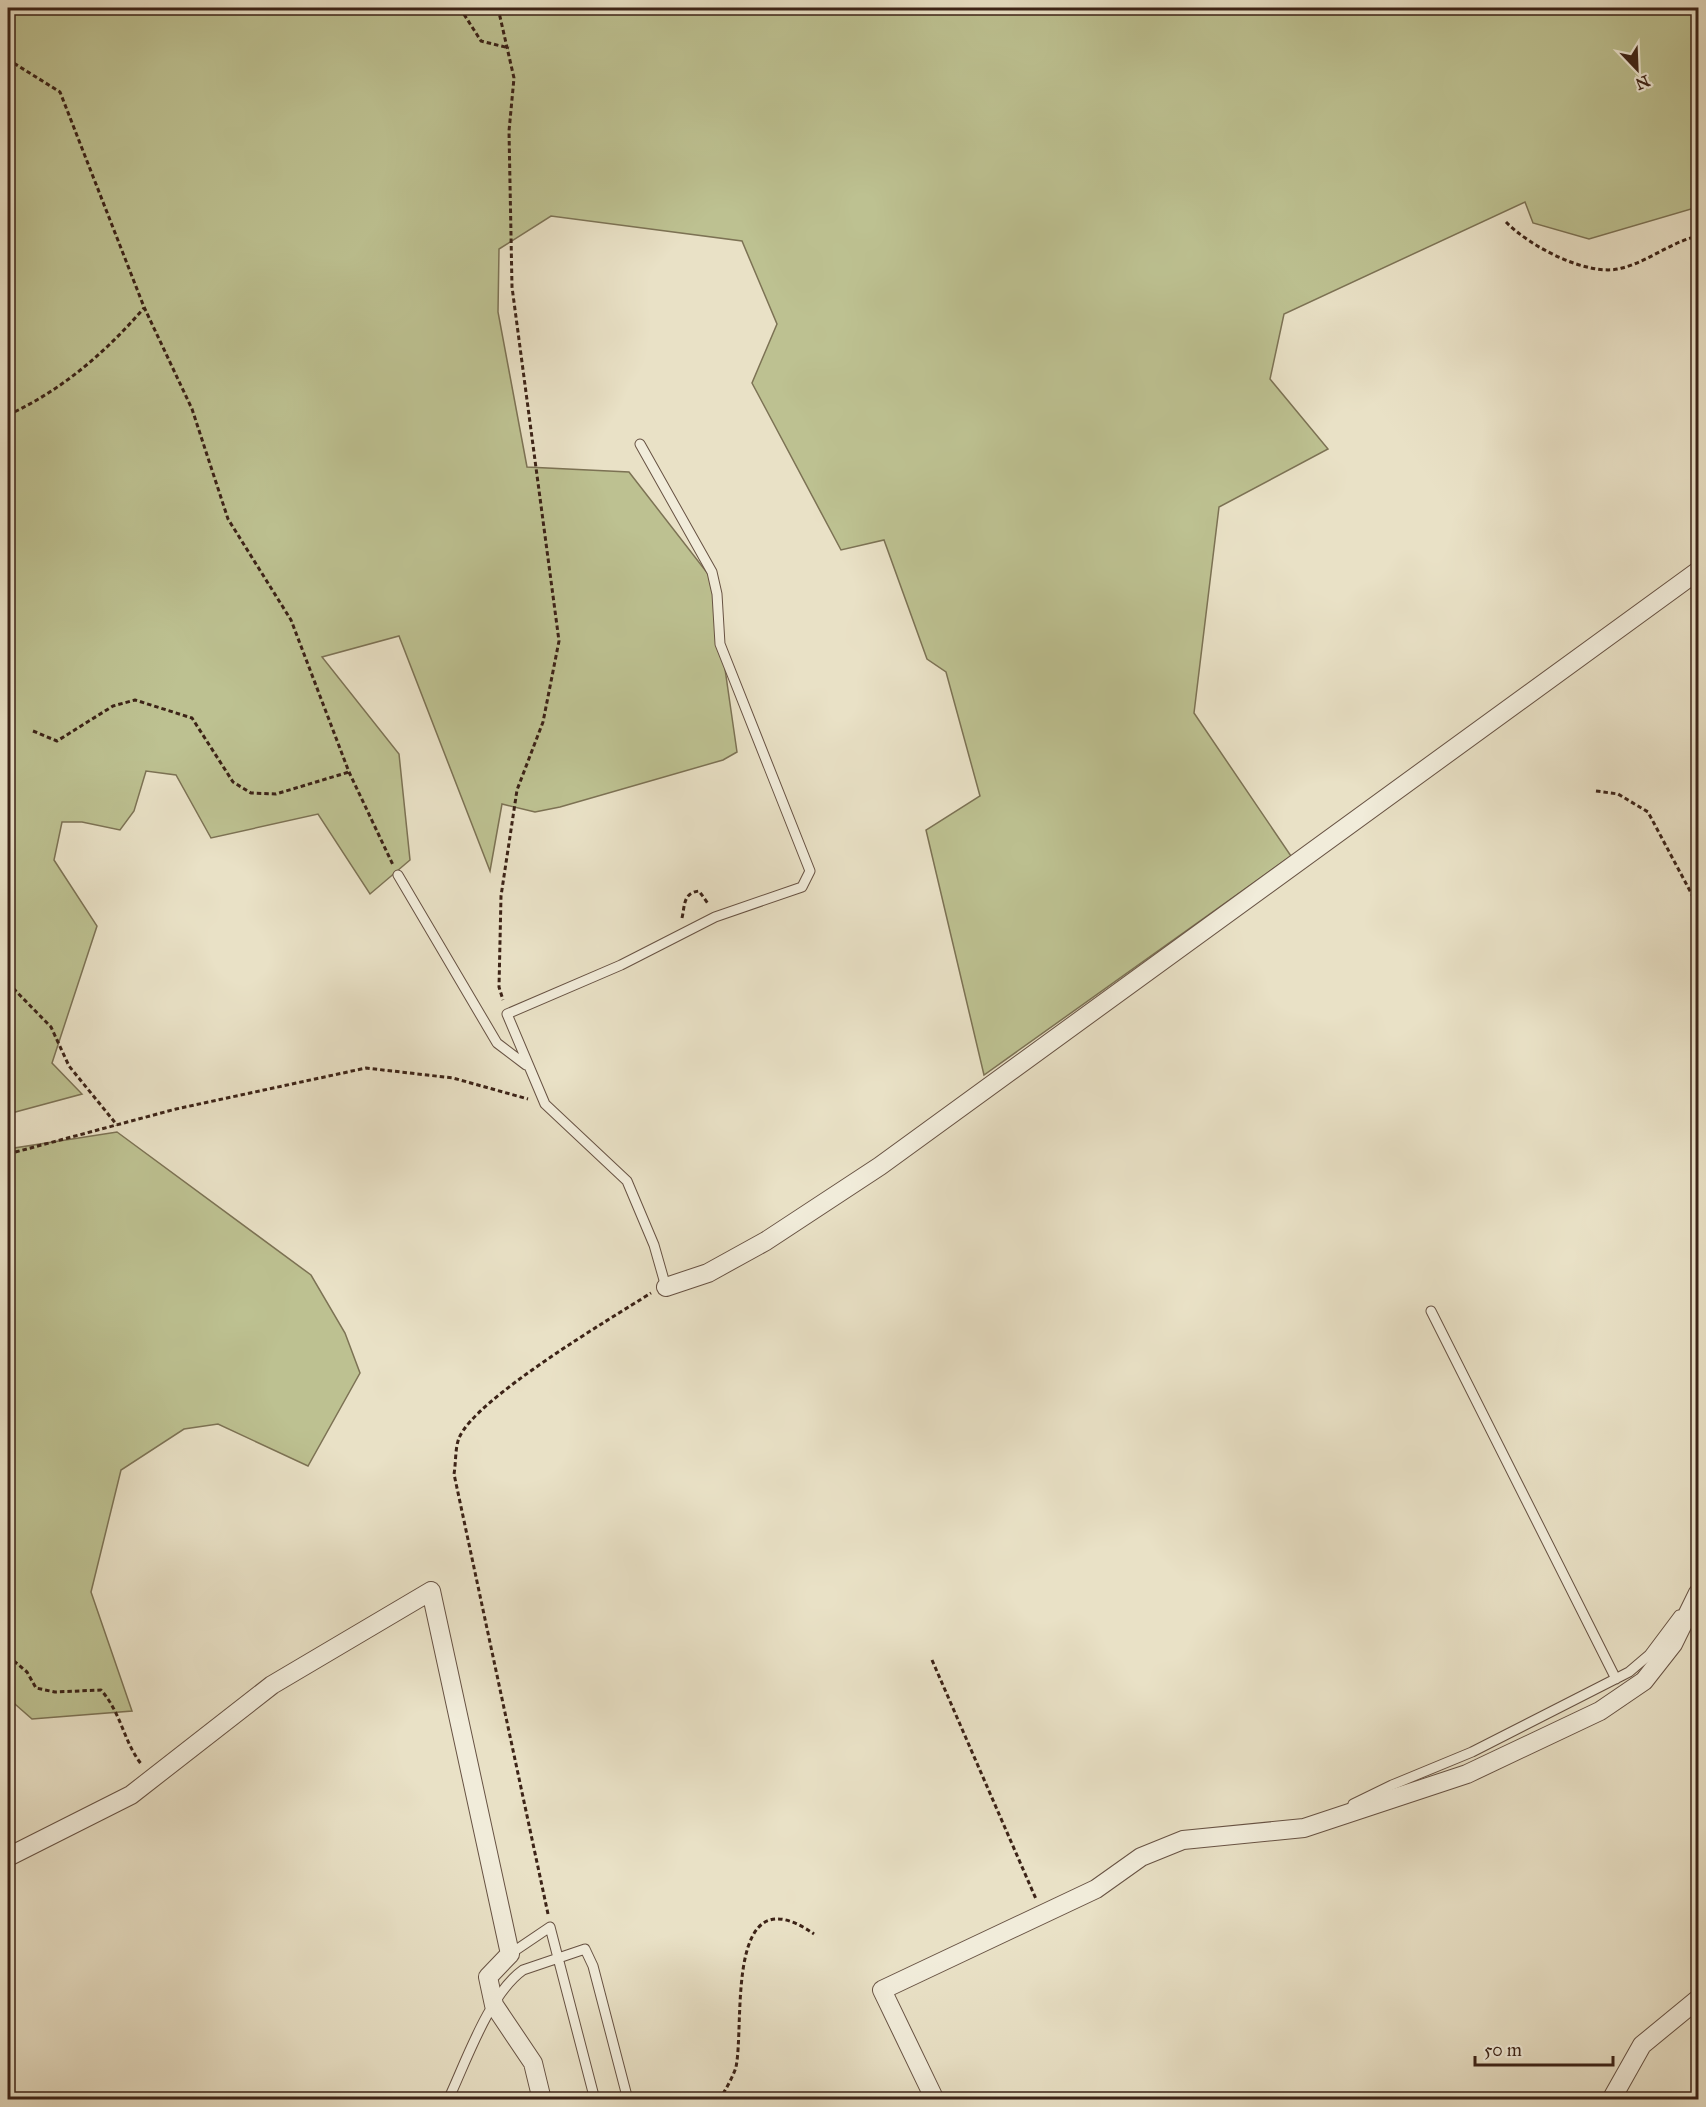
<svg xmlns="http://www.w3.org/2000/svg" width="1706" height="2107" font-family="'IM FELL Great Primer',serif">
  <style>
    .green { fill: #bdc191; stroke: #7c7254; stroke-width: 1.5 }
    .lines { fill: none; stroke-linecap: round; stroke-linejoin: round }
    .lane-casing { stroke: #675243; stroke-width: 11 }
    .street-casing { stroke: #675243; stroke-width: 20 }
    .path { stroke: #3c2317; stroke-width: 3; stroke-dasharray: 4.5 3; stroke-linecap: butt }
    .lane { stroke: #f1ecda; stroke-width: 9 }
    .street { stroke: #f1ecda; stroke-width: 18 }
  </style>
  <rect width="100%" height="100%" fill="#e9e1c6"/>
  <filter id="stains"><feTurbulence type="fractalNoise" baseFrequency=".00333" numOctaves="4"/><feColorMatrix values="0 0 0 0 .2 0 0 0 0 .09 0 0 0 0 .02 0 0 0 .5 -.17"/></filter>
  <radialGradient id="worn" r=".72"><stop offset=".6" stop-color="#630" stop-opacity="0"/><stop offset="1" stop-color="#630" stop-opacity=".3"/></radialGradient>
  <!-- green -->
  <path class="green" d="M 8,8 L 1698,8 L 1698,207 L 1589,239 L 1533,223 L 1525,202 L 1284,314 L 1270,379 L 1328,449 L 1219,507 L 1194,713 L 1291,856 L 984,1075 L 926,830 L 980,796 L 946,672 L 927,659 L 884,540 L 841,550 L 752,383 L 777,324 L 742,241 L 551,216 L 499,249 L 498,312 L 527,467 L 629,472 L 712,579 L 737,752 L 723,760 L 560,807 L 535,812 L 502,804 L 490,871 L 399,636 L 322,657 L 399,754 L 410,860 L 370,894 L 318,814 L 211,838 L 176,775 L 146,771 L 134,811 L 120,830 L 82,822 L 62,822 L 54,860 L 97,926 L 52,1063 L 82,1094 L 8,1114 Z
    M 117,1132 L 311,1275 L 345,1333 L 360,1373 L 308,1466 L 218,1424 L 184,1429 L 121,1470 L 91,1592 L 132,1711 L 32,1719 L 8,1698 L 8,1149 Z"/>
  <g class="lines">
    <!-- lane casing -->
    <g class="lane-casing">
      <path id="lane" d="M 640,444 L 712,572 L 717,594 L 720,644 L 810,871 L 802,887 L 715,917 L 621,965 L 507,1014 L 545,1104 L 627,1181 L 654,1245 L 666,1287
        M 398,875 L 497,1043 L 526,1065
        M 1431,1311 L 1616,1679
        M 1353,1804 L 1392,1785 L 1472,1752 L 1629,1672 L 1649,1655 L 1679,1615
        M 510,1954 L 550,1927 L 595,2100
        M 448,2100 C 466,2062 489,1994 523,1970 L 585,1949 L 593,1966 L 628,2100"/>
    </g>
    <!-- street casing -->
    <g class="street-casing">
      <path id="street" d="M 666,1287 L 708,1273 L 766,1241 L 880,1166 L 1698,571
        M 8,1857 L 131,1795 L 272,1685 L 431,1591 L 510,1954 L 488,1977 L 494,2005 L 533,2063 L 542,2100
        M 935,2100 L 882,1990 L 1096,1889 L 1141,1857 L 1183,1840 L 1304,1828 L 1467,1774 L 1600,1711 L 1644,1681 L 1673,1644 L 1698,1593
        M 1611,2100 L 1642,2045 L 1698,1999"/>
    </g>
    <!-- path -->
    <path class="path" d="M 460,8 L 481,41 L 509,48
      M 498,8 L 514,78 L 509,131 L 512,287 L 559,641 L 543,722 L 517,790 L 501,896 L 499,987 L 503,1000
      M 8,50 L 12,62 L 60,92 L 144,307 L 192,409 L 228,519 L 291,620 L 349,772 L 393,865
      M 1506,222 C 1529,246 1589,278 1622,268 C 1649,261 1671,242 1698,236
      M 8,415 C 62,390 105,353 144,308
      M 33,731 L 57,741 L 113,706 L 135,700 L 192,718 L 233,782 L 251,793 L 276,794 L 349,772
      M 1596,791 L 1618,794 L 1648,812 L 1698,906
      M 682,918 C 685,905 683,893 699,891 L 709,905
      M 8,983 L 51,1027 L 69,1066 L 117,1125
      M 8,1154 L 176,1109 L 366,1068 L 453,1078 L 528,1099
      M 8,1656 L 27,1672 L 36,1688 L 55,1692 L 101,1690 C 122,1714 123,1741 142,1765
      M 932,1660 L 1036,1899
      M 548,1914 L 454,1474 C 456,1463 455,1448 459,1438 C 476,1398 610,1319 651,1293
      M 719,2100 C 725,2091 733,2077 736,2067 C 745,2023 724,1871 814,1934"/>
    <!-- lane -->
    <use href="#lane" class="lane"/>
    <!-- street -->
    <use href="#street" class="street"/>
  </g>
  <!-- margin -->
  <rect width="1706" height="2107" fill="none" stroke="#e9e1c6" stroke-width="30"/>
  <rect x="9" y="9" width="1688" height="2089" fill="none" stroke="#3c2317" stroke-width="3"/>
  <rect x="15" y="15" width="1676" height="2077" fill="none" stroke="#3c2317" stroke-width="1.5"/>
  <!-- north arrow -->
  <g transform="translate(1637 69) rotate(157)" stroke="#f1ecda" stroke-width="4.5" paint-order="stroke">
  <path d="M0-4.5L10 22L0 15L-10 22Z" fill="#3c2317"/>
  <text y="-9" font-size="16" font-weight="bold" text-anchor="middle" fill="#3c2317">N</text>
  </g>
  <!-- scale -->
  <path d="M1475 2056v9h138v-9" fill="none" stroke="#3c2317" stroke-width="3"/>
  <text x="1484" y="2056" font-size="18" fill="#3c2317" stroke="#f1ecda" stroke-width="4.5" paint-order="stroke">50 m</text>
  <rect width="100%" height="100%" filter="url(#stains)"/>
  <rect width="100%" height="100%" fill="url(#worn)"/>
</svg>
